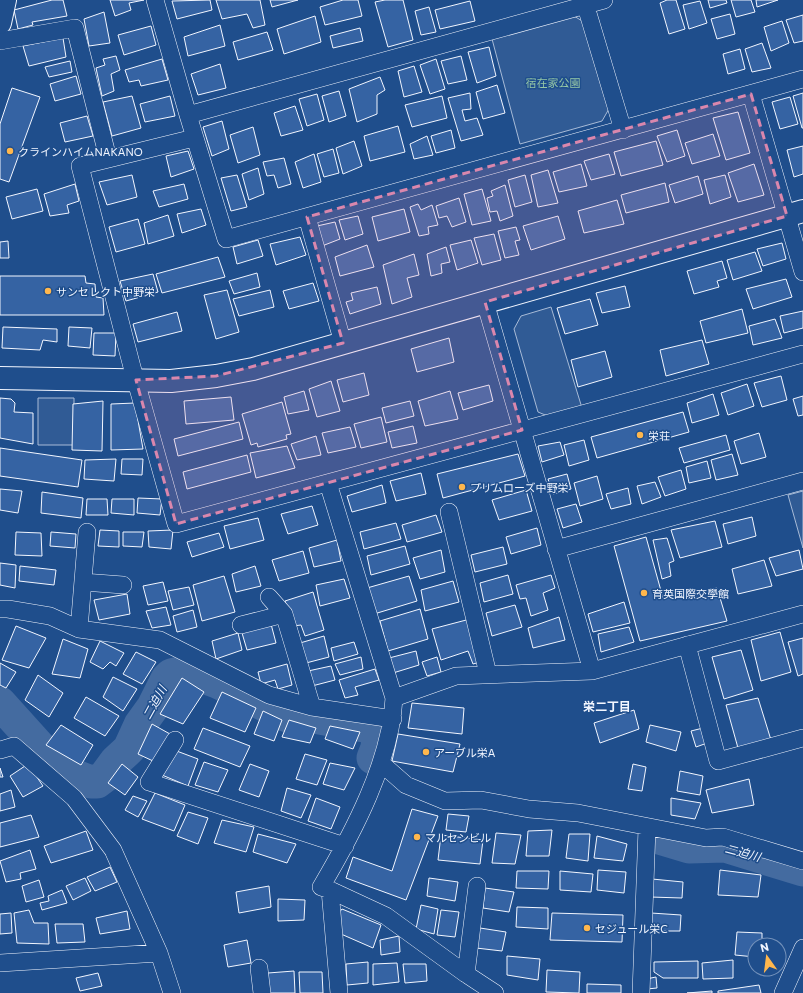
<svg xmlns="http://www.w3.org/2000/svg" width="803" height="993" font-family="Commissioner,'Noto Sans JP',sans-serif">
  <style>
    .built { fill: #305b95; stroke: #a8bbd7 }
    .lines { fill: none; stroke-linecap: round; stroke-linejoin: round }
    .river { stroke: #446ba0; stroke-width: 33 }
    .building { fill: #3563a3; stroke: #f2f6ff }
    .street-casing { stroke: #f2f6ff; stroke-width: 18 }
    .secondary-casing { stroke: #f2f6ff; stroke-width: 24 }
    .street { stroke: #1f4e8c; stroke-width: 17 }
    .secondary { stroke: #1f4e8c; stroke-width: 22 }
    .marked { fill: #da87ad; fill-opacity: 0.2; stroke: #da87ad; stroke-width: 3; stroke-dasharray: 8 5; stroke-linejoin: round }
    .poi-dot { fill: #ffb74d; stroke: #1f4e8c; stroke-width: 1.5 }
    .labels { text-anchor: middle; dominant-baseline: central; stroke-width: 3; stroke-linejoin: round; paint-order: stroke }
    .park-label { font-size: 11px; fill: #97c8a6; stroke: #1f4e8c }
    .poi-label { font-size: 11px; fill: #f2f6ff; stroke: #1f4e8c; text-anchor: start }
    .water-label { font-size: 12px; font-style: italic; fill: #f2f6ff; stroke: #1f4e8c }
    .neighbourhood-label { font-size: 12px; font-weight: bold; fill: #f2f6ff; stroke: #1f4e8c }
  </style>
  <rect width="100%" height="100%" fill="#1f4e8c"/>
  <!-- built -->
  <path class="built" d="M 574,16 L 587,24 L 610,107 L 602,121 L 520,144 L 492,39 Z
    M 551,307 L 582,408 L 550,417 L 538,412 L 514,329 L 521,316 Z
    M 38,398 L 74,398 L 74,445 L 38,445 Z
    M 803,491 L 803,548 L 788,495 Z"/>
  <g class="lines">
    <!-- river -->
    <path class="river" d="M 0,703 L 55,764 L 73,775 L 91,782 L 97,782 L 105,776 L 116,761 L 129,749 L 140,725 L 153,707 L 167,679 L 171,675 L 179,673 L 195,674 L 217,682 L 287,716 L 308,716 L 370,727 L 378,735 L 377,748 L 373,758
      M 659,838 L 689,847 L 725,846 L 803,870"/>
  </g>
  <!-- building -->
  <path class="building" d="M 52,0 L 63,0 L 67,16 L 32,22 L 33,25 L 18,29 L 14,10 Z
    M 110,0 L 144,0 L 129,3 L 131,10 L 115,16 Z
    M 210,0 L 212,10 L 177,19 L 172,1 Z
    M 216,0 L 260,0 L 265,25 L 253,28 L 247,14 L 222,19 Z
    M 270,0 L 298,0 L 272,7 Z
    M 343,0 L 358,0 L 362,16 L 325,25 L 320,7 Z
    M 385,0 L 403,0 L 413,40 L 388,47 L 375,2 Z
    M 667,0 L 676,0 L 685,29 L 669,34 L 660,3 Z
    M 708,0 L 726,0 L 727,3 L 710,8 Z
    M 731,0 L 751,0 L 755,12 L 736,17 Z
    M 756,0 L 778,0 L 757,7 Z
    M 470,1 L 475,21 L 440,29 L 435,10 Z
    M 700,1 L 707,23 L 689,29 L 683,5 Z
    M 429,7 L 436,32 L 421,35 L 415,11 Z
    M 104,12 L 110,43 L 89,46 L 84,19 Z
    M 730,14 L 735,34 L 717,39 L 711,19 Z
    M 803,15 L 803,41 L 794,43 L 786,20 Z
    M 315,16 L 321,42 L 284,54 L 277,29 Z
    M 782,21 L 789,43 L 771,51 L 764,27 Z
    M 220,25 L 225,46 L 188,56 L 184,37 Z
    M 151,26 L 156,45 L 124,55 L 118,35 Z
    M 360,28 L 363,41 L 333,48 L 330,36 Z
    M 267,32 L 273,50 L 238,60 L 233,42 Z
    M 63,38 L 66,57 L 29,66 L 23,46 Z
    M 762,43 L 771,68 L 752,72 L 745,49 Z
    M 489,47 L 496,76 L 477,83 L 468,52 Z
    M 740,49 L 745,69 L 728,74 L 723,54 Z
    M 116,56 L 120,70 L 111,74 L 114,91 L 102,96 L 96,68 L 105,65 L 103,59 Z
    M 461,56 L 467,80 L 448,84 L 441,61 Z
    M 162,59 L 168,80 L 141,86 L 139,80 L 129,82 L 125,70 Z
    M 436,59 L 445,89 L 430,94 L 420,65 Z
    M 70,61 L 72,72 L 49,77 L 45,67 Z
    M 220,64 L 226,88 L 198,95 L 191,74 Z
    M 414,66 L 422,92 L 404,97 L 398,71 Z
    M 76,76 L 81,94 L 55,101 L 50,84 Z
    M 380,77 L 385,90 L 377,95 L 377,114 L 357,122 L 349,89 Z
    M 497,85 L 505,113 L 483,119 L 476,92 Z
    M 12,88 L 40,97 L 9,182 L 0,179 L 0,124 Z
    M 339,91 L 346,116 L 329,122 L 322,96 Z
    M 470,93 L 471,109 L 462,110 L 465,121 L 477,118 L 483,135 L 461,141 L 448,98 Z
    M 803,93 L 803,128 L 802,128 L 793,96 Z
    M 317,94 L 324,120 L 307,126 L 299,99 Z
    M 132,96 L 141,128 L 112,136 L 103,102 Z
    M 170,96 L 175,116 L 145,122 L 140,104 Z
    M 442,96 L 447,118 L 412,127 L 405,105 Z
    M 790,97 L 798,124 L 780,129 L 772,102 Z
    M 295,106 L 303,130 L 281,136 L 274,113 Z
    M 738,112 L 750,153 L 726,160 L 713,118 Z
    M 87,116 L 93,136 L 65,142 L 60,123 Z
    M 222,121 L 229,149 L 212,156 L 203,127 Z
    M 398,126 L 405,152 L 370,161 L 364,136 Z
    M 253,127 L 260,155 L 238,163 L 230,135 Z
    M 451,130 L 455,148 L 436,153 L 431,136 Z
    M 677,130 L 685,156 L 667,162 L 657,136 Z
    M 713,134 L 720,156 L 692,164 L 685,143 Z
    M 427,136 L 433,155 L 414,159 L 410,144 Z
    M 354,141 L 362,166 L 343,174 L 336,148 Z
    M 656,141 L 663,165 L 621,176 L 614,152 Z
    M 803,146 L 803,174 L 794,177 L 787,150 Z
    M 333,149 L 339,173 L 324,177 L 317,154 Z
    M 188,151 L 194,169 L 171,177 L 166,156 Z
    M 314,154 L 321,182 L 303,188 L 295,162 Z
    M 609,154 L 615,174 L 591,180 L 584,161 Z
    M 284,158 L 291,184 L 278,188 L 274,175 L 267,176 L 263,162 Z
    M 581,164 L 587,186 L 559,192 L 553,172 Z
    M 754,164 L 764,195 L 738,202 L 728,173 Z
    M 258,168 L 264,194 L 249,200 L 242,174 Z
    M 548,170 L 558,203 L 538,207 L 531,175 Z
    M 132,175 L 137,197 L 107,205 L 99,182 Z
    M 237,175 L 247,207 L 231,211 L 221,178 Z
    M 525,175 L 532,202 L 515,207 L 508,180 Z
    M 725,175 L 731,197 L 710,204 L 704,180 Z
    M 698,176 L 703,194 L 675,203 L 669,185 Z
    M 665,183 L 669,202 L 626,213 L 621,195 Z
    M 75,184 L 79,201 L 67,205 L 69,213 L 50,216 L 44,194 Z
    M 184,184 L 188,199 L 159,207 L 153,191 Z
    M 505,185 L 513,216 L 500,221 L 497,211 L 490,212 L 487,198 L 493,196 L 491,191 Z
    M 37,189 L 43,211 L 12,219 L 6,197 Z
    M 482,189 L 491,221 L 472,225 L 464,194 Z
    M 459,198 L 466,222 L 452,227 L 447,216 L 439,218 L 436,206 Z
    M 617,200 L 624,224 L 584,233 L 578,211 Z
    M 418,204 L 421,210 L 432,205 L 438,225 L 428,227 L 429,234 L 419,236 L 410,207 Z
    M 201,209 L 206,225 L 182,233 L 177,214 Z
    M 404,209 L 410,232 L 378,241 L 372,217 Z
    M 168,215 L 174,236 L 148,244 L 144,223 Z
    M 358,216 L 363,234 L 345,240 L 339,220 Z
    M 558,216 L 565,239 L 531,250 L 523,226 Z
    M 138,219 L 145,244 L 116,252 L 109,227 Z
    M 335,222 L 340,239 L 322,246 L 317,226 Z
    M 516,227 L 520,240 L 515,241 L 519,255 L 505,258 L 498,231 Z
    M 494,234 L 501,260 L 482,265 L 474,238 Z
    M 300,237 L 306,255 L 276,265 L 270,244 Z
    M 258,240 L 263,256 L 237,264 L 233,247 Z
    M 471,240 L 478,263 L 457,270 L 450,245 Z
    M 8,241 L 9,258 L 0,258 L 0,242 Z
    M 782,243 L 786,259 L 763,266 L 757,249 Z
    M 367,245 L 374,267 L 340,276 L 335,257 Z
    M 446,247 L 450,262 L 441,264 L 442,273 L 431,276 L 427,254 Z
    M 755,252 L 762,271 L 733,280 L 727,260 Z
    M 414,254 L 419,275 L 407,278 L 412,297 L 392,304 L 383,265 Z
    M 218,257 L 225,277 L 162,293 L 156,274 Z
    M 722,261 L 727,278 L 717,281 L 719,287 L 694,294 L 687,271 Z
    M 257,273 L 260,287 L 234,294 L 229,281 Z
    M 153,274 L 158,292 L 126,301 L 120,281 Z
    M 0,276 L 85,276 L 86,283 L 95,284 L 96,297 L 103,298 L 104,315 L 0,315 Z
    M 786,279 L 792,297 L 753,309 L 746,289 Z
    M 313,283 L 319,301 L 289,309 L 283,291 Z
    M 625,286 L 630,307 L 602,313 L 596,293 Z
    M 377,287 L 381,304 L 350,314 L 346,302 L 353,300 L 351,293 Z
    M 227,290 L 239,332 L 216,339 L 204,295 Z
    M 270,290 L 274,307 L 239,316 L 233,299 Z
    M 590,299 L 598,325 L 565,334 L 557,308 Z
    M 742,309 L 748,333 L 706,343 L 700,321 Z
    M 803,311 L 803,328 L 784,333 L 780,316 Z
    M 177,312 L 182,331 L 138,342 L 133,324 Z
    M 775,319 L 782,338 L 753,345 L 749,326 Z
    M 3,327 L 57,329 L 57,342 L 43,340 L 40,350 L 2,348 Z
    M 69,327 L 92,328 L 90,348 L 68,346 Z
    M 94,333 L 116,333 L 115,356 L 93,355 Z
    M 449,338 L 454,362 L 417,372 L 411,349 Z
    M 702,340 L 709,364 L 666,376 L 660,350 Z
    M 605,351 L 612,377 L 578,387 L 571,360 Z
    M 364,373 L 369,395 L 343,402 L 337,380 Z
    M 781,376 L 787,400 L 762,407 L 754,383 Z
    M 331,381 L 340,411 L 317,417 L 309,389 Z
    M 747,384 L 754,406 L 728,415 L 721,393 Z
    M 489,385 L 493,401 L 463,410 L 458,393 Z
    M 304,391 L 309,410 L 288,414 L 284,397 Z
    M 450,391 L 458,419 L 425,426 L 418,401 Z
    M 713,394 L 719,415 L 692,423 L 687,403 Z
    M 803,396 L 803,415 L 798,416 L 793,399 Z
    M 231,397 L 234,420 L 186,424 L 184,401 Z
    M 0,398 L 11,399 L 15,403 L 14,412 L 33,413 L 33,444 L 0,438 Z
    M 103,401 L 102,451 L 72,450 L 73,404 Z
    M 410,401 L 414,416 L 386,423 L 382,408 Z
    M 282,402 L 291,434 L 286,435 L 287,439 L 258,447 L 257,443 L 251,445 L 242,414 Z
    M 135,403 L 143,449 L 111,450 L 111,404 Z
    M 683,412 L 689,432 L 597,458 L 591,437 Z
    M 381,417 L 387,442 L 361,448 L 354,424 Z
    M 239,422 L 243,439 L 178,456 L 174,439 Z
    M 413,426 L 417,443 L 392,448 L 388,432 Z
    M 350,427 L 356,447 L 328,453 L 322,433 Z
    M 759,433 L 766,457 L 741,464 L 734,441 Z
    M 726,435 L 730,450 L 684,463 L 679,448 Z
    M 316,436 L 321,455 L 297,460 L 291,444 Z
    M 584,440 L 589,460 L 569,466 L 564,445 Z
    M 560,442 L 564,455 L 542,462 L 538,446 Z
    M 287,446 L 295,468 L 256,478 L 250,453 Z
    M 0,448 L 82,460 L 78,487 L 0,476 Z
    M 518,454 L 525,476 L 443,498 L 437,474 Z
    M 732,454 L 738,475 L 716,480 L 711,460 Z
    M 247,455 L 251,472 L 187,489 L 183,472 Z
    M 116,459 L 114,481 L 84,479 L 85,460 Z
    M 122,459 L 143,459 L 142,475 L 121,474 Z
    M 707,461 L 711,478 L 689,483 L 686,467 Z
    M 681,470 L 686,489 L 665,496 L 658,477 Z
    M 421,473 L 426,494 L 396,501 L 390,481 Z
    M 567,474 L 571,489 L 553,494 L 548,479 Z
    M 597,476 L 603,499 L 580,506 L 574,483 Z
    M 655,482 L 661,497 L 642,504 L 637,486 Z
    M 382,485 L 386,503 L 352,512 L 347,496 Z
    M 628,488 L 631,504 L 611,509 L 606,494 Z
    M 0,489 L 22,491 L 18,513 L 0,510 Z
    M 526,490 L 532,511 L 499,520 L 492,500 Z
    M 42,492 L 83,498 L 81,518 L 41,513 Z
    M 138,498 L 162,499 L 160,515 L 137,513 Z
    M 87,499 L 107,499 L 108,515 L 86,515 Z
    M 112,499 L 134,499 L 134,515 L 111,513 Z
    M 576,504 L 582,522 L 563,528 L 557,509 Z
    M 312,506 L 318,525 L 288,534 L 281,514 Z
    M 436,515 L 442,532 L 407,542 L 402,525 Z
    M 752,517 L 756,536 L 728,544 L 723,524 Z
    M 258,518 L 264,540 L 230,549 L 224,526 Z
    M 715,521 L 722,547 L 680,558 L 671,530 Z
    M 396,523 L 401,539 L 364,549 L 360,532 Z
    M 537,528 L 541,545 L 511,554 L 506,537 Z
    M 100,530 L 119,531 L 119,547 L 98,546 Z
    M 173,530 L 171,549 L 149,547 L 148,531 Z
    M 16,532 L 41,533 L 42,556 L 15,555 Z
    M 51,532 L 76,534 L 75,548 L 50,546 Z
    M 123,532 L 144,532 L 142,547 L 123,546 Z
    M 219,533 L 224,547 L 192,557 L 187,542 Z
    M 646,537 L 663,598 L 717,588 L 727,621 L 640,641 L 614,546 Z
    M 667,538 L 674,561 L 669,563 L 671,576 L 662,579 L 653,540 Z
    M 337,540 L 341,561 L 314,567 L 309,548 Z
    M 405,546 L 410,564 L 371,575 L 367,556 Z
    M 503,547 L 507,564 L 475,572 L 471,555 Z
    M 441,550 L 445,572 L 420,579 L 413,558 Z
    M 799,550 L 803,569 L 776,576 L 769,558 Z
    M 303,551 L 309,573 L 279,581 L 272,560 Z
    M 764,560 L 772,586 L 738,594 L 732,569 Z
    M 0,563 L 16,565 L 15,588 L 0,585 Z
    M 20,566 L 56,570 L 54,585 L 19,581 Z
    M 255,566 L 261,586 L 236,592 L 232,574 Z
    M 508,575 L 513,594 L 484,602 L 480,583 Z
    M 551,575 L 555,588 L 543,593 L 548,610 L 531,616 L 526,598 L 520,599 L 516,585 Z
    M 224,576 L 235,612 L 202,621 L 193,585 Z
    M 409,576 L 417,601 L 374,614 L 367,588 Z
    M 344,579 L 350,598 L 320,606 L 316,585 Z
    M 453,581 L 459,602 L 425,611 L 421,590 Z
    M 163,582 L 168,601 L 148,605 L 143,586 Z
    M 189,587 L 194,605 L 173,610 L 168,591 Z
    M 313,592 L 324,630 L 305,636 L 301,625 L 293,626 L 285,601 Z
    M 127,594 L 130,614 L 99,620 L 94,600 Z
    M 624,602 L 630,623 L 593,632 L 588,614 Z
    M 515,605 L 522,627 L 492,636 L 486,613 Z
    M 166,607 L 171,625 L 152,628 L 146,611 Z
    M 420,609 L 428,639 L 388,651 L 380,621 Z
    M 193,610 L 197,627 L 177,632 L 173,616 Z
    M 559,617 L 565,640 L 533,648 L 528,628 Z
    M 470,619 L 480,662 L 473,664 L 468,651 L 441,660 L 432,629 Z
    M 271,624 L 276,643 L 247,650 L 242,633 Z
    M 16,626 L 46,638 L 29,668 L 2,660 Z
    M 629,627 L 634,642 L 601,652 L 598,634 Z
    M 780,632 L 791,672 L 761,681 L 751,640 Z
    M 238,633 L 242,650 L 216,659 L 212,641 Z
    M 324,636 L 329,657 L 306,663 L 300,643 Z
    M 803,638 L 803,674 L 798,676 L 788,642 Z
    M 63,639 L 88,649 L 80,678 L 52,674 Z
    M 100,641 L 124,653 L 116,666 L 110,662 L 103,669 L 90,662 Z
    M 354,642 L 358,654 L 334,661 L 331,648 Z
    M 741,650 L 753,690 L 724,699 L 712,657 Z
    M 416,651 L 419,665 L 393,673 L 389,658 Z
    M 136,652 L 156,662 L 142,684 L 123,674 Z
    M 361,657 L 363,669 L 340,675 L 335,664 Z
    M 437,657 L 441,672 L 427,676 L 422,662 Z
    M 0,663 L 16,672 L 6,688 L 0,685 Z
    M 287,664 L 292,685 L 278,689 L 275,680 L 261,684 L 258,672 Z
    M 331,666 L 335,680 L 312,686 L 308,671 Z
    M 375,669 L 379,680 L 355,687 L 358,695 L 345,698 L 339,680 Z
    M 38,675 L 63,693 L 49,717 L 25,700 Z
    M 113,677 L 137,689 L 123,711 L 103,697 Z
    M 182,678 L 204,692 L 183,724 L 160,714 Z
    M 222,692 L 256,708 L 245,732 L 210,718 Z
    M 86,697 L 119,716 L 105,736 L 74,718 Z
    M 758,698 L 771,740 L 738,748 L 726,705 Z
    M 412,703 L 464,708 L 462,734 L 408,728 Z
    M 634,710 L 639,729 L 600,743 L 594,723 Z
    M 263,711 L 282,720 L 274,741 L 254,734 Z
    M 289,720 L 316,728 L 310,743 L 282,737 Z
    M 152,724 L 170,734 L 153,761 L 138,754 Z
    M 61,725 L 93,745 L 81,765 L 46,745 Z
    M 650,725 L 681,732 L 676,751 L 646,742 Z
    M 330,726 L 360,732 L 353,749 L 325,739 Z
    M 707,727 L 710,742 L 696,747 L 691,731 Z
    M 203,728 L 250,746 L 240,767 L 194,749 Z
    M 398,734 L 460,744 L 453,772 L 392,761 Z
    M 174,750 L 198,759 L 188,786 L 162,775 Z
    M 305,754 L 327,760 L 317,785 L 296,779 Z
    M 204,762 L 228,770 L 218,792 L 195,785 Z
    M 330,763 L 355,768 L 344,790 L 323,784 Z
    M 28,764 L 43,786 L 23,797 L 10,776 Z
    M 122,764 L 138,777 L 125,795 L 108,783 Z
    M 250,764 L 269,771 L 259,797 L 239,790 Z
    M 633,764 L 646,767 L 642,791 L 628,789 Z
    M 0,768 L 3,777 L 0,777 Z
    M 680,771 L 703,776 L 700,795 L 677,791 Z
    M 749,779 L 754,805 L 712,813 L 706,790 Z
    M 287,788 L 311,795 L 301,818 L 281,811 Z
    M 11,790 L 15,807 L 0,811 L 0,794 Z
    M 155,793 L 185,805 L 174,831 L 142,819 Z
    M 133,796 L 147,801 L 138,817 L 125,810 Z
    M 316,798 L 340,807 L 331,829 L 308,821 Z
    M 671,798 L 701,803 L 695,819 L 671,815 Z
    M 412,809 L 438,816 L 406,900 L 346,878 L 353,857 L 392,871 Z
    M 188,812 L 208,818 L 198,844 L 177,836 Z
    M 448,814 L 469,816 L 466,832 L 446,830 Z
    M 31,815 L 39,837 L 0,847 L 0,823 Z
    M 222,820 L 254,827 L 246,852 L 214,843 Z
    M 552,830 L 549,856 L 526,856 L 528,831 Z
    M 86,831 L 93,850 L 51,863 L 44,846 Z
    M 496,833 L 521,835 L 515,864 L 492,863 Z
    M 258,834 L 296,844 L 287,863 L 253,852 Z
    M 569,834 L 590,834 L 588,861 L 566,858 Z
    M 441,835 L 483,840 L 480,864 L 438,860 Z
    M 597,836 L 627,844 L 623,861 L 594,858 Z
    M 30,850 L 36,869 L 20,873 L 21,879 L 6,882 L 0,861 Z
    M 110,867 L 117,882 L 95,891 L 87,877 Z
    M 598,870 L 626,872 L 624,893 L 597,890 Z
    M 720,870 L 761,875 L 758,897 L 718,895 Z
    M 517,871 L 549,871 L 548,889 L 516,888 Z
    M 560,871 L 593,874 L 591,892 L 560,890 Z
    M 85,878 L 91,891 L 73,900 L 66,886 Z
    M 429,878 L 458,882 L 455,901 L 427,896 Z
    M 652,879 L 683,882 L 682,898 L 650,897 Z
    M 39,880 L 44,897 L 26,902 L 22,886 Z
    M 269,886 L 271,907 L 239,913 L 236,892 Z
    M 485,888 L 514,892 L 509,912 L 483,908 Z
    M 62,890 L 67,903 L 42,910 L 40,903 L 49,901 L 48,896 Z
    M 278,899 L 305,900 L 304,920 L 278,921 Z
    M 421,905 L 438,909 L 434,934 L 416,929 Z
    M 517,907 L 548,908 L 548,929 L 516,927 Z
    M 342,909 L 381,925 L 373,948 L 341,934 L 338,914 Z
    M 29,910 L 34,923 L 48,923 L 49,944 L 17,943 L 14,913 Z
    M 441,910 L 459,912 L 455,937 L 437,935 Z
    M 127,911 L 130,929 L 100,934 L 96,918 Z
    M 11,913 L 12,933 L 0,934 L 0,914 Z
    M 552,913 L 623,915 L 622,942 L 550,940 Z
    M 651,913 L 681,915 L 680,931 L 649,931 Z
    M 55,924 L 83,924 L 85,942 L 57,943 Z
    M 480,928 L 506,932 L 502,951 L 476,948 Z
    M 737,932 L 762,933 L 762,945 L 755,945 L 755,957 L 735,955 Z
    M 399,936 L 400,952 L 381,955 L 380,940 Z
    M 247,940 L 251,963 L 228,967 L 224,945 Z
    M 779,952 L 784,954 L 779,966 Z
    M 507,956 L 540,959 L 538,980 L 507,975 Z
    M 733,960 L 733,978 L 703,979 L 702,963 Z
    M 698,961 L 698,978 L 663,978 L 654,972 L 654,962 Z
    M 368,962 L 368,983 L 347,985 L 346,964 Z
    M 397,963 L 399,982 L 373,985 L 373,964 Z
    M 403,964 L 426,964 L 427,981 L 405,983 Z
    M 547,970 L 580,972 L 579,993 L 546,992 Z
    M 294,971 L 295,993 L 269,993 L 268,973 Z
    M 299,972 L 322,972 L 323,993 L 300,993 Z
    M 98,973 L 102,986 L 80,991 L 76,978 Z
    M 656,977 L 657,988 L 647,989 L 646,979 Z
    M 587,984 L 621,985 L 621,993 L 587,993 Z
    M 759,985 L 761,993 L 718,993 L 718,991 Z
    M 712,991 L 712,993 L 687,993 Z"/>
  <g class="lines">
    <!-- street casing -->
    <g class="street-casing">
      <path id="street" d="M 155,0 L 188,115 L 226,239 L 803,79
        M 584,0 L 623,130
        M 0,41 L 75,28 L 108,158
        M 751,94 L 803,272
        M 188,115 L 604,0
        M 194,138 L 80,166 L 132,367 L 176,524 L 803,354
        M 307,217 L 343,343
        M 485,302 L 592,671
        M 328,483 L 394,698
        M 449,512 L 488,674
        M 556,549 L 803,481
        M 83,582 L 123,585
        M 269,597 L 284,614 L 312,707
        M 0,609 L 8,609 L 50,616 L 79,629 L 160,640 L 269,695 L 312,707 L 393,719
        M 241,625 L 284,614
        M 79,629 L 87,532
        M 687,645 L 718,761 L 803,738
        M 175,740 L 149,782 L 345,846
        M 0,750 L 14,746 L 74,798 L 113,850 L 159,953 L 172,993
        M 381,763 L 406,785 L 445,801 L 481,800 L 529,809 L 578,813 L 706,838 L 723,837 L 803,861
        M 330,890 L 386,916 L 466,974 L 495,993
        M 0,963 L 159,953
        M 259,968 L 262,993
        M 466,974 L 477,886
        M 339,993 L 330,890 L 321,887 C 353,833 391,761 394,698 L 456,676 L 592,671 L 803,614
        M 641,993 L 647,828
        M 783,993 L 803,948"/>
    </g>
    <!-- secondary casing -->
    <g class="secondary-casing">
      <path id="secondary" d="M 0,23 L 5,0
        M 0,378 L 171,381 L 216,376 L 253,369 L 803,211"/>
    </g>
    <!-- street -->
    <use href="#street" class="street"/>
    <!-- secondary -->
    <use href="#secondary" class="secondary"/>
  </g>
  <!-- marked area -->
  <path class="marked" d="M 751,94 L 787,216 L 485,302 L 522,430 L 176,524 L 136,380 L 216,376 L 343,343 L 307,217 Z"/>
  <!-- markers -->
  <g class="poi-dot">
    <circle cx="10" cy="151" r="4"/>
    <circle cx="48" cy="291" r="4"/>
    <circle cx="640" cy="435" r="4"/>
    <circle cx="462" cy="487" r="4"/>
    <circle cx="644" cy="593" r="4"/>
    <circle cx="426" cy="752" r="4"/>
    <circle cx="417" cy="837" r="4"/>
    <circle cx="587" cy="928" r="4"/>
  </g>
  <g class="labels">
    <!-- park labels -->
    <g class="park-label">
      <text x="553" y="82">宿在家公園</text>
    </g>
    <!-- poi labels -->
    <g class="poi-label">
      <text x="18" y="151">クラインハイムNAKANO</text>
      <text x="56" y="291">サンセレクト中野栄</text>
      <text x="648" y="435">栄荘</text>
      <text x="470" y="487">プリムローズ中野栄</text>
      <text x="652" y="593">育英国際交學館</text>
      <text x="434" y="752">アーブル栄A</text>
      <text x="425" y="837">マルセンビル</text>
      <text x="595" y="928">セジュール栄C</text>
    </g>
    <!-- water labels -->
    <g class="water-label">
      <text transform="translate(154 702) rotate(-61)">二迫川</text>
      <text transform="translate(743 852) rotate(15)">二迫川</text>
    </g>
    <!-- neighbourhood labels -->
    <g class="neighbourhood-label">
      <text x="607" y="706">栄二丁目</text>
    </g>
  </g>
  <!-- north arrow -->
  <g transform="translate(767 957) rotate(346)"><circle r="19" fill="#1f4e8c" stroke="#7391ba"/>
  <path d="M0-3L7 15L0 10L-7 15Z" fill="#ffb74d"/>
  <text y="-6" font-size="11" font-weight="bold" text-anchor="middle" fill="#f2f6ff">N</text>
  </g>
</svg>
